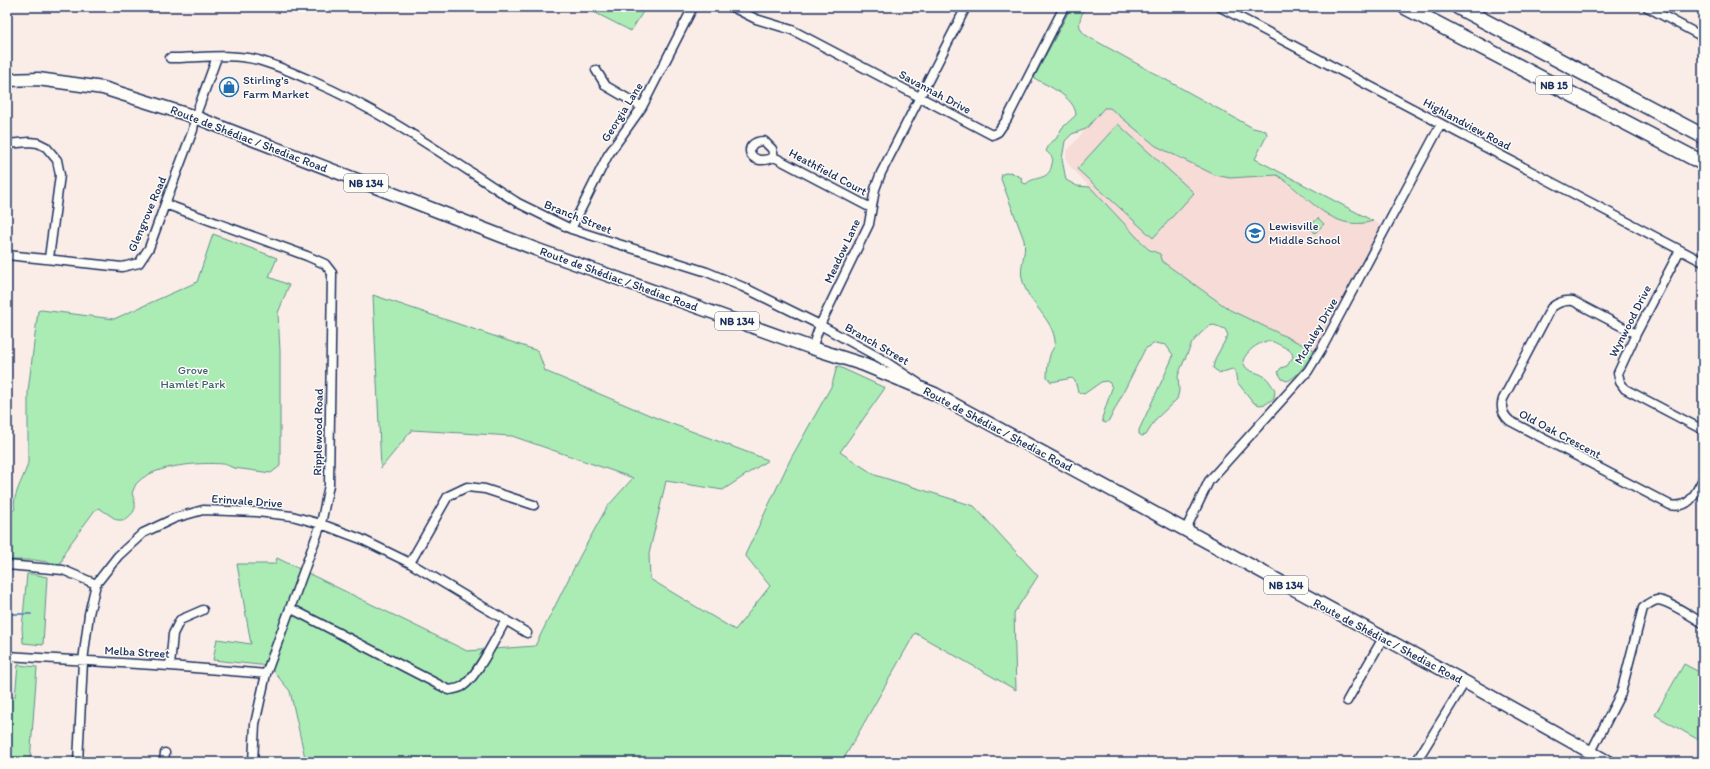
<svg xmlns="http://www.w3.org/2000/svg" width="1710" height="769" font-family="Itim,sans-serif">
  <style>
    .built { fill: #f6dbd7 }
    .green { fill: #abecb5; stroke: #638e8a }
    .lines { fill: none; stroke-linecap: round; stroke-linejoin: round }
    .stream { stroke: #648eb8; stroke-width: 2 }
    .minor-casing { stroke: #1b2f5e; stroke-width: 11 }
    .primary-casing { stroke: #1b2f5e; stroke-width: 15 }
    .motorway-casing { stroke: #1b2f5e; stroke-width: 17 }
    .minor { stroke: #fdfcf7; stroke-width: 8 }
    .primary { stroke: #fdfcf7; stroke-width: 12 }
    .motorway { stroke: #fdfcf7; stroke-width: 14 }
    .labels { text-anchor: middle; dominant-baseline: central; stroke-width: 3; stroke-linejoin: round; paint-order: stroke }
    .shield { fill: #fdfcf7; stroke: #5f6c8c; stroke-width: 1 }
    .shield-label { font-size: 11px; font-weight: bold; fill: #1b2f5e }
    .poi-label { font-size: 12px; fill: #1b2f5e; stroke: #fdfcf7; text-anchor: start }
    .street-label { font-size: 12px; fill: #1b2f5e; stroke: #fdfcf7 }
    .park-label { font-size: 12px; fill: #3f5e74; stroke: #fdfcf7 }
  </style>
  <rect width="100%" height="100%" fill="#faede8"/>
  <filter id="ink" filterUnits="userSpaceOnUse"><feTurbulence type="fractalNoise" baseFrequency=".025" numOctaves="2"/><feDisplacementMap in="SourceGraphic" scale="8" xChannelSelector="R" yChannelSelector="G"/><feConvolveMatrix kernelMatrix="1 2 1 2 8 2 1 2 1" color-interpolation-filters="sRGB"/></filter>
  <g filter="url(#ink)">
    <!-- built -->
    <path class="built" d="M 1104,108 L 1110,108 L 1271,175 L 1277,175 L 1316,207 L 1327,214 L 1344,222 L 1356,225 L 1373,221 L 1382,226 L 1314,350 L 1231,310 L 1163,262 L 1160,254 L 1145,246 L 1069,165 L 1066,159 L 1067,151 Z"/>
    <!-- green -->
    <path class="green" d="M 584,7 L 646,7 L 631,31 Z
      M 1071,7 L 1085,7 C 1080,19 1075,27 1087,36 L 1253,128 L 1266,131 L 1267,135 L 1255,159 L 1373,221 C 1332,234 1308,195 1277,175 L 1230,178 L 1215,175 L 1156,146 L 1110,108 L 1104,108 L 1086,129 L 1072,134 L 1065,141 L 1062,159 L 1066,180 L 1077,186 L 1090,187 L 1148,249 L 1160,254 L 1163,262 L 1230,310 L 1314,350 C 1310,359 1296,379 1287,381 L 1282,379 L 1278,372 L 1281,368 L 1287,366 L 1293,357 C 1292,350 1287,349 1282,346 C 1277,344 1272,340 1267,341 C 1257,343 1246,352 1243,361 C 1246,374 1256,370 1265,377 C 1269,380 1272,386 1275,390 L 1274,398 L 1266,404 L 1260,405 L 1254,403 L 1237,382 L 1235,370 L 1232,369 L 1220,373 L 1213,368 L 1215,359 L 1228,335 L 1225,329 L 1214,325 L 1209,326 L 1200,334 L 1192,343 L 1181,368 L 1178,376 L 1179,391 L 1177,399 L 1156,419 L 1146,435 L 1142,436 L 1139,434 L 1139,430 L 1172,359 L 1173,355 L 1166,345 L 1155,343 L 1145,349 L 1110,419 L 1106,423 L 1103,422 L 1102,418 L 1112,388 L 1110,383 L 1106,381 L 1101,382 L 1084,394 L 1078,392 L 1075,381 L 1072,378 L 1051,382 L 1047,377 C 1047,370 1048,362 1050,355 C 1051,350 1056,347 1055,341 C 1053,319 1029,304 1023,282 C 1018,266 1027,255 1024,240 L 1001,179 L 1002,174 L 1010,172 L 1022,178 L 1021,182 L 1026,184 C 1035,175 1049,182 1052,164 C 1054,157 1051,156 1046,151 L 1050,143 L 1056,139 L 1062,128 L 1076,115 C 1075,97 1048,86 1034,78 Z
      M 1118,124 L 1194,193 L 1153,238 L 1077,169 Z
      M 1318,218 L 1324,224 L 1315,233 L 1309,227 Z
      M 213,234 L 277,258 L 269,277 L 289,285 L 278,313 L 280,351 L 280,466 L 271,473 C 259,471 246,470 234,468 C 230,467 227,464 223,464 C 201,462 154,465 138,482 C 135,484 134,489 132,493 C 137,508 137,510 125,520 L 117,520 L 99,508 L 95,510 L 65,551 L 61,564 L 34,560 L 7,560 L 7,516 L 15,509 C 11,496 26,475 28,462 L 28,391 L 38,311 L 41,310 L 114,319 L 197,282 Z
      M 373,295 L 538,351 L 545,371 L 659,419 L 768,460 L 723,490 L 666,481 L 649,554 L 650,579 L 735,630 L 770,586 L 745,555 L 790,460 L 832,385 L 837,366 L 885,388 L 840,452 L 875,475 L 974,506 L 1038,576 L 1014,613 L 1016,690 L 915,633 L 842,762 L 306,762 L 290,691 L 269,666 L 213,660 L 217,639 L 251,644 L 237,564 L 275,564 L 277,558 L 467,651 L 535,646 L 580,556 L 607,507 L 633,478 L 512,436 L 412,430 L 381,468 Z
      M 27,574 L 33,574 L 47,577 L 43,645 L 23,643 L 22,628 Z
      M 1684,664 L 1701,673 L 1703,669 L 1703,729 L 1697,739 L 1655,715 Z
      M 18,665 L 37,667 L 30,762 L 7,762 L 11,725 L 7,725 L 7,697 L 15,697 Z"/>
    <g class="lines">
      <!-- stream -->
      <path class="stream" d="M 7,614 L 31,614"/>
      <!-- minor casing -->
      <g class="minor-casing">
        <path id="minor" d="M 732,7 L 756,19 L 792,30 L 992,135 L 998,132 L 1007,119 L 1064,7
          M 1220,7 L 1703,262
          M 1647,7 L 1703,37
          M 170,58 C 198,58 230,53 258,60 C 276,65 294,73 312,81 C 385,112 451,160 518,203 L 571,229 L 707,272 L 743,287 L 820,325 L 880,358 L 918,383
          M 596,70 L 606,86 L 642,107
          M 7,144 L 29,142 L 38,143 L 46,147 L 57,160 L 60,175 L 49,258
          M 774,157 C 748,169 741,141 764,141 L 772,149 L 774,157 L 871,208
          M 165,204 L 307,256 L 325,264 L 332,273 L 329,485 L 321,524 L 266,674 L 255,724 L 253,762
          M 571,229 L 608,155 L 642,107 L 693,7
          M 1680,250 L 1636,334 L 1618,373 L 1620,382 L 1625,389 L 1703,430
          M 7,255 L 122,267 L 139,263 L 149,248 L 165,204 L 193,130 L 195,117 L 217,57
          M 1636,334 L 1573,301 C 1564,300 1558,302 1551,308 L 1503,399 C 1500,408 1503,415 1510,421 L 1670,505 C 1690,509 1695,494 1703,479
          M 812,348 L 820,325 L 869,224 L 875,189 L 881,173 L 966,7
          M 1185,531 L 1209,481 L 1308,371 L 1322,348 L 1441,124
          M 410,563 L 448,496 L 467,487 L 485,489 L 534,505
          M 7,565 L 63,570 L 96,584
          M 290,608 L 449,690 C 453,689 458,689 461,687 C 475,681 497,635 506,620
          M 7,656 L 170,666 L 266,674
          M 170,666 L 173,634 L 180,620 L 203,610
          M 1347,701 L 1383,638
          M 1591,752 L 1621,693 L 1643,608 C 1647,605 1652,601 1657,600 C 1668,600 1692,617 1703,623
          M 78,762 L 83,661 L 89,614 L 96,584 L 118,556 L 143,533 L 175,518 L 203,510 L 257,512 L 292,516 L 321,524 L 361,539 L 410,563 L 527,633
          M 164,762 L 165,753
          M 1416,762 L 1465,682"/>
      </g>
      <!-- primary casing -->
      <g class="primary-casing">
        <path id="primary" d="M 7,80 L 38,79 L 103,88 L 195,117 L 538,250 L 812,348 L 862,364 L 935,394 L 1465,682 L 1608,762"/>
      </g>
      <!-- motorway casing -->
      <g class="motorway-casing">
        <path id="motorway" d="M 1405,7 L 1703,163
          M 1458,7 L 1703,136"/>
      </g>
      <!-- minor -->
      <use href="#minor" class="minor"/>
      <!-- primary -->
      <use href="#primary" class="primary"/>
      <!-- motorway -->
      <use href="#motorway" class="motorway"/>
    </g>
  </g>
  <!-- icons -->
  <defs>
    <g id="shop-ring" transform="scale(1)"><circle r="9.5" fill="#fdfcf7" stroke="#1f6fb2" stroke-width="1.5"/><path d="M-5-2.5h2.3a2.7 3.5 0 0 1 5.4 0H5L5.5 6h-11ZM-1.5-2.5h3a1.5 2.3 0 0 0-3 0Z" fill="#1f6fb2"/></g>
    <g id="school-ring" transform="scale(1)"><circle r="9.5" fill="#fdfcf7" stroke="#1f6fb2" stroke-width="1.5"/><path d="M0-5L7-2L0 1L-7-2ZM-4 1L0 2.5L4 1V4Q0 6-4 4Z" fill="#1f6fb2"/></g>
  </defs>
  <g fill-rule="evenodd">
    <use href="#shop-ring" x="229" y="87"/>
    <use href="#school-ring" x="1255" y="233"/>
  </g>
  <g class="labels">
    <!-- shield labels -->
    <g class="shield">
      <rect x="1536" y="76" width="36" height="18" rx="3"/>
      <rect x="344" y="174" width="44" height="18" rx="3"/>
      <rect x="715" y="312" width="44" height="18" rx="3"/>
      <rect x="1264" y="576" width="44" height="18" rx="3"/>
    </g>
    <g class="shield-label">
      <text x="1554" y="85">NB 15</text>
      <text x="366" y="183">NB 134</text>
      <text x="737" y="321">NB 134</text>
      <text x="1286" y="585">NB 134</text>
    </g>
    <!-- poi labels -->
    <g class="poi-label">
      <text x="243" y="80">Stirling's<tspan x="243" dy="14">Farm Market</tspan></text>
      <text x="1269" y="226">Lewisville<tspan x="1269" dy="14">Middle School</tspan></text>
    </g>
    <!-- street labels -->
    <g class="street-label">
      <text transform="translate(935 92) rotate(28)">Savannah Drive</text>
      <text transform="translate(622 112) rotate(-58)">Georgia Lane</text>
      <text transform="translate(1467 124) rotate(28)">Highlandview Road</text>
      <text transform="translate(249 139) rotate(21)">Route de Shédiac / Shediac Road</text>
      <text transform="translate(828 172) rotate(28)">Heathfield Court</text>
      <text transform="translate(147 214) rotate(-67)">Glengrove Road</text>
      <text transform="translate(578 217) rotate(22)">Branch Street</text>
      <text transform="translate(842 251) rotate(-65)">Meadow Lane</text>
      <text transform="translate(619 279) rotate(20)">Route de Shédiac / Shediac Road</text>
      <text transform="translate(1630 321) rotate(-63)">Wynwood Drive</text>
      <text transform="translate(1316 331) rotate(-60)">McAuley Drive</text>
      <text transform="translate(877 344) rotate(30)">Branch Street</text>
      <text transform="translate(998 429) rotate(28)">Route de Shédiac / Shediac Road</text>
      <text transform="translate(318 432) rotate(-89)">Ripplewood Road</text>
      <text transform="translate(1560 434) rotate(28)">Old Oak Crescent</text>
      <text transform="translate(247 501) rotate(4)">Erinvale Drive</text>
      <text transform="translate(1388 641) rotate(28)">Route de Shédiac / Shediac Road</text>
      <text transform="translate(137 652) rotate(3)">Melba Street</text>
    </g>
    <!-- park labels -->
    <g class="park-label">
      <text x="193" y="370">Grove<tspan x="193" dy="14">Hamlet Park</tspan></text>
    </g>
  </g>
  <!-- margin -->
  <rect width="1710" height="769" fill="none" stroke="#fdfcf7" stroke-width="24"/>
  <rect x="12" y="12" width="1686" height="745" fill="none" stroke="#1b2f5e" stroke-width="1.5" filter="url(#ink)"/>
</svg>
